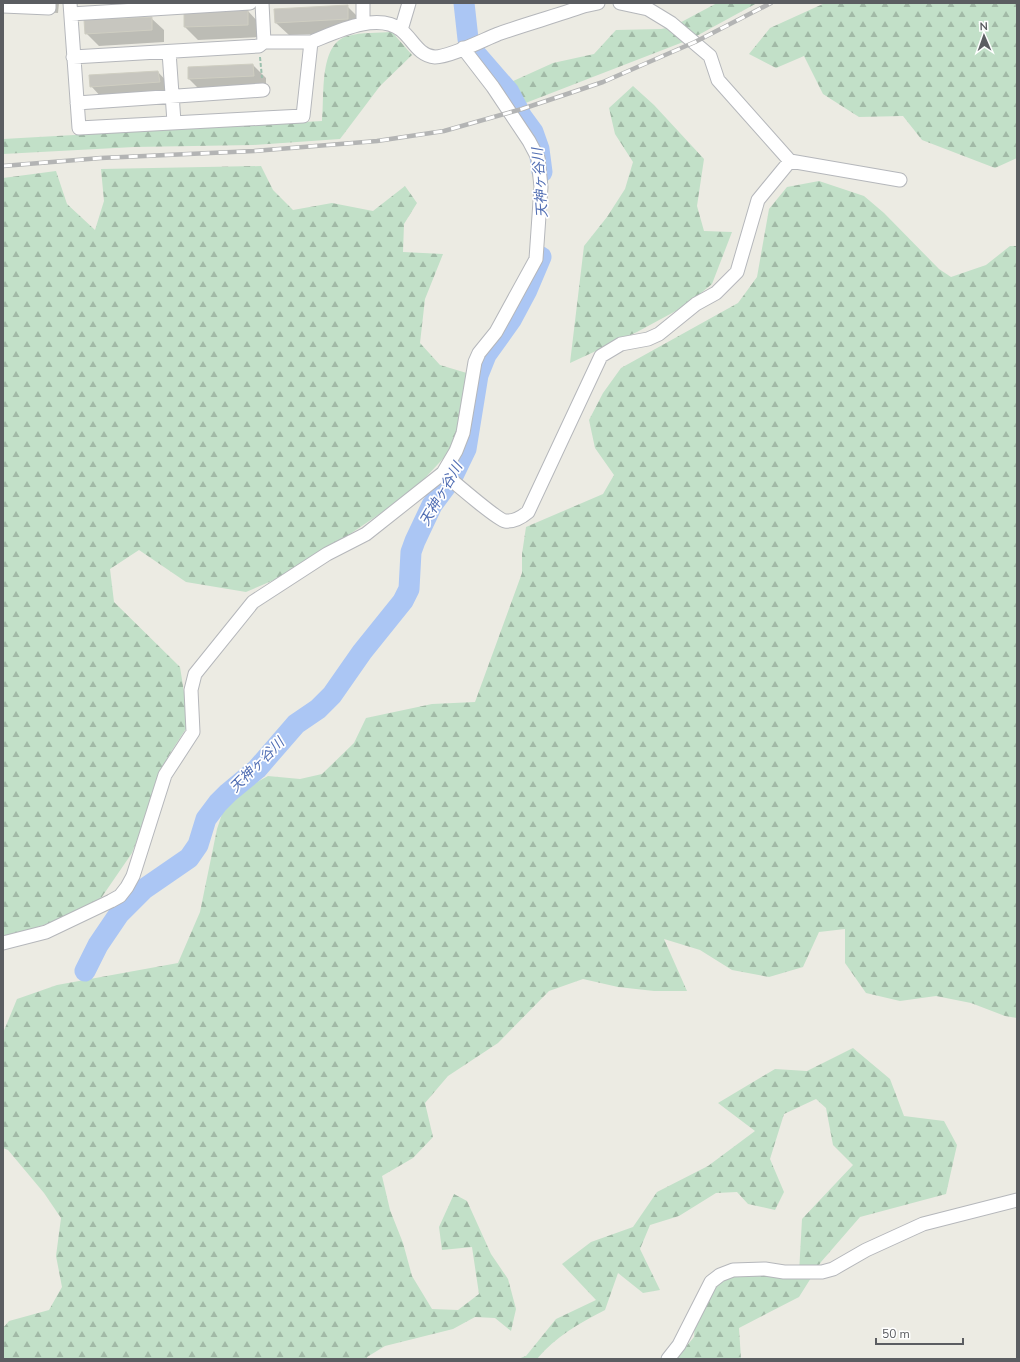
<svg xmlns="http://www.w3.org/2000/svg" width="1020" height="1362" font-family="'Nunito Sans','Noto Sans JP',sans-serif">
  <style>
    .forest { fill: url(#forest-firs) }
    .shadow { fill: #0003 }
    .lines { fill: none; stroke-linecap: round; stroke-linejoin: round }
    .river { stroke: #abc6f4; stroke-width: 21 }
    .building { fill: #c7c6bf; stroke: #cfcec2 }
    .minor-casing { stroke: #b5b7bb; stroke-width: 15 }
    .path { stroke: #9cc0ae; stroke-width: 2; stroke-dasharray: 4 2; stroke-linecap: butt }
    .minor { stroke: #fff; stroke-width: 13 }
    .rail-casing { stroke: #b3b4b4; stroke-width: 4.5 }
    .rail { stroke: #fff; stroke-width: 3; stroke-dasharray: 9; stroke-linecap: butt }
    .labels { text-anchor: middle; dominant-baseline: central; stroke-width: 3.5; stroke-linejoin: round; paint-order: stroke }
    .water-label { font-size: 14px; font-style: italic; fill: #516eb3; stroke: #fff }
  </style>
  <defs>
    <pattern id="forest-firs" width="22" height="20" patternUnits="userSpaceOnUse"><rect width="22" height="20" fill="#c2e0c8"/><path d="M5 1l3.5 6h-7zM16 11l3.5 6h-7z" fill="#a1b9a6"/></pattern>
  </defs>
  <rect width="100%" height="100%" fill="#ecebe3"/>
  <!-- forest -->
  <path class="forest" d="M 717,3 L 757,3 L 691,39 L 523,104 L 511,82 L 553,63 L 594,54 L 616,30 L 661,29 L 672,27 Z
    M 825,3 L 1017,3 L 1017,158 L 995,168 L 922,140 L 903,116 L 859,117 L 823,94 L 804,56 L 776,68 L 749,54 L 770,28 Z
    M 392,32 L 412,55 L 380,86 L 340,139 L 253,145 L 134,147 L 3,154 L 3,139 L 322,121 C 325,98 318,43 348,36 C 362,32 378,33 392,32 Z
    M 633,86 L 654,105 L 704,159 L 697,206 L 704,231 L 732,232 L 712,284 L 685,306 L 637,332 L 570,363 L 584,246 L 607,217 L 625,189 L 633,162 L 615,134 L 609,108 Z
    M 261,166 L 273,190 L 293,210 L 332,203 L 373,211 L 405,186 L 417,203 L 404,224 L 403,252 L 443,254 L 425,299 L 420,343 L 440,365 L 470,374 L 463,412 L 452,449 L 412,492 L 322,553 L 274,580 L 246,592 L 186,582 L 139,550 L 110,569 L 114,602 L 180,667 L 189,724 L 169,755 L 132,853 L 97,904 L 58,920 L 3,939 L 3,178 L 56,171 L 67,204 L 95,230 L 104,201 L 101,169 Z
    M 819,181 L 864,196 L 884,213 L 939,269 L 951,277 L 986,265 L 1010,246 L 1017,246 L 1017,1018 L 1005,1016 L 971,1003 L 936,996 L 900,1001 L 866,993 L 845,963 L 845,929 L 819,932 L 803,967 L 769,977 L 732,970 L 700,950 L 664,939 L 687,991 L 654,991 L 618,987 L 583,979 L 549,991 L 498,1043 L 448,1076 L 425,1103 L 433,1137 L 413,1158 L 382,1176 L 390,1210 L 403,1243 L 412,1276 L 432,1309 L 458,1310 L 479,1294 L 472,1247 L 442,1250 L 439,1227 L 454,1194 L 467,1201 L 491,1254 L 508,1279 L 516,1309 L 511,1331 L 495,1318 L 475,1317 L 453,1329 L 385,1346 L 367,1357 L 367,1359 L 3,1359 L 3,1328 L 9,1321 L 49,1310 L 62,1287 L 56,1256 L 61,1218 L 44,1193 L 8,1150 L 3,1148 L 3,1033 L 17,999 L 57,985 L 178,963 L 200,912 L 217,829 L 227,799 L 268,776 L 300,779 L 322,774 L 354,743 L 366,718 L 432,704 L 475,702 L 522,573 L 522,554 L 526,527 L 603,494 L 614,475 L 595,448 L 589,420 L 603,393 L 621,368 L 738,303 L 757,277 L 769,209 L 787,187 Z
    M 853,1048 L 890,1079 L 904,1116 L 944,1121 L 957,1145 L 946,1194 L 860,1217 L 821,1262 L 799,1297 L 739,1328 L 741,1359 L 676,1359 L 694,1337 L 697,1296 L 737,1272 L 799,1273 L 802,1219 L 853,1165 L 833,1145 L 826,1108 L 816,1099 L 784,1114 L 770,1159 L 784,1192 L 775,1210 L 748,1204 L 737,1192 L 716,1193 L 679,1216 L 650,1225 L 640,1249 L 660,1290 L 643,1293 L 618,1273 L 605,1310 C 581,1322 555,1337 537,1359 L 518,1359 L 526,1356 L 556,1319 L 596,1300 L 562,1264 L 591,1242 L 633,1227 L 657,1192 L 708,1166 L 755,1131 L 718,1103 L 775,1069 L 807,1071 Z"/>
  <!-- shadow -->
  <path class="shadow" d="M 3,3 L 59,3 L 58,13 L 3,10 Z
    M 347,6 L 360,19 L 361,32 L 289,35 L 276,23 Z
    M 248,11 L 260,24 L 260,37 L 198,40 L 185,27 Z
    M 151,18 L 164,30 L 164,42 L 99,46 L 86,33 Z
    M 253,65 L 266,78 L 266,88 L 202,92 L 189,79 Z
    M 158,72 L 170,85 L 172,94 L 103,99 L 91,86 Z"/>
  <g class="lines">
    <!-- river -->
    <path class="river" d="M 464,3 L 468,39 L 475,53 L 509,92 L 522,117 L 533,132 L 539,149 L 542,172
      M 85,971 L 98,945 L 119,914 L 144,889 L 189,858 L 198,845 L 206,819 L 218,803 L 228,793 L 257,769 L 296,724 L 318,709 L 332,695 L 362,652 L 403,601 L 409,589 L 411,552 L 415,541 L 432,505 L 452,478 L 466,449 L 478,375 L 486,355 L 511,320 L 527,290 L 541,257"/>
  </g>
  <!-- building -->
  <path class="building" d="M 348,5 L 348,19 L 275,23 L 274,9 Z
    M 248,10 L 248,25 L 184,27 L 184,13 Z
    M 152,17 L 152,30 L 85,34 L 84,20 Z
    M 253,64 L 254,76 L 188,79 L 188,67 Z
    M 158,71 L 160,82 L 90,87 L 89,75 Z"/>
  <g class="lines">
    <!-- minor casing -->
    <g class="minor-casing">
      <path id="minor" d="M 70,3 L 79,128 L 303,116 L 311,42 C 334,33 377,11 401,30 C 412,38 418,56 435,57 C 450,57 483,40 498,34 C 526,24 556,16 584,6 L 598,3
        M 262,3 L 264,42
        M 363,3 L 363,24
        M 620,3 L 648,9 L 671,23 L 710,56 L 718,80 L 790,161 L 900,180
        M 3,6 L 49,8 L 49,3
        M 71,14 L 250,3
        M 401,30 L 409,3
        M 169,52 L 174,122
        M 73,57 L 259,46 L 264,42 L 311,42
        M 77,103 L 263,90
        M 443,473 C 453,481 496,519 505,521 C 514,522 522,517 528,512 L 601,356 L 621,344 L 648,339 L 659,334 L 696,304 L 716,293 L 737,272 L 758,200 L 790,161
        M 3,943 L 46,932 L 111,901 L 120,896 L 127,887 L 133,876 L 165,775 L 193,732 L 191,690 L 195,674 L 253,602 L 327,554 L 366,534 L 443,473 L 456,451 L 463,433 L 475,362 L 479,353 L 496,332 L 536,259 L 541,187 L 538,158 L 529,141 L 493,87 L 463,48
        M 668,1359 L 679,1345 L 711,1282 L 720,1275 L 733,1270 L 765,1269 L 784,1272 L 822,1272 L 833,1269 L 866,1250 L 923,1224 L 1017,1200"/>
    </g>
    <!-- path -->
    <path class="path" d="M 260,57 L 262,78"/>
    <!-- minor -->
    <use href="#minor" class="minor"/>
    <!-- rail casing -->
    <g class="rail-casing">
      <path id="rail" d="M 3,166 L 101,158 L 254,151 L 377,141 L 444,131 L 522,109 L 603,82 L 695,42 L 771,3"/>
    </g>
    <!-- rail -->
    <use href="#rail" class="rail"/>
  </g>
  <g class="labels">
    <!-- water labels -->
    <g class="water-label">
      <text transform="translate(540 183) rotate(-94)">天神ヶ谷川</text>
      <text transform="translate(441 494) rotate(-60)">天神ヶ谷川</text>
      <text transform="translate(257 765) rotate(-45)">天神ヶ谷川</text>
    </g>
  </g>
  <!-- border -->
  <rect width="1020" height="1362" fill="none" stroke="#5b5d61" stroke-width="8"/>
  <!-- north arrow -->
  <g transform="translate(984 36) rotate(358)" stroke="#ffffff" stroke-width="3" paint-order="stroke">
  <path d="M0-3L7 15L0 10L-7 15Z" fill="#5b5d61"/>
  <text y="-6" font-size="11" font-weight="bold" text-anchor="middle" fill="#5b5d61">N</text>
  </g>
  <!-- scale -->
  <path d="M876 1338v6h87v-6" fill="none" stroke="#5b5d61" stroke-width="2"/>
  <text x="882" y="1338" font-size="12" fill="#5b5d61" stroke="#ffffff" stroke-width="3" paint-order="stroke">50 m</text>
</svg>
